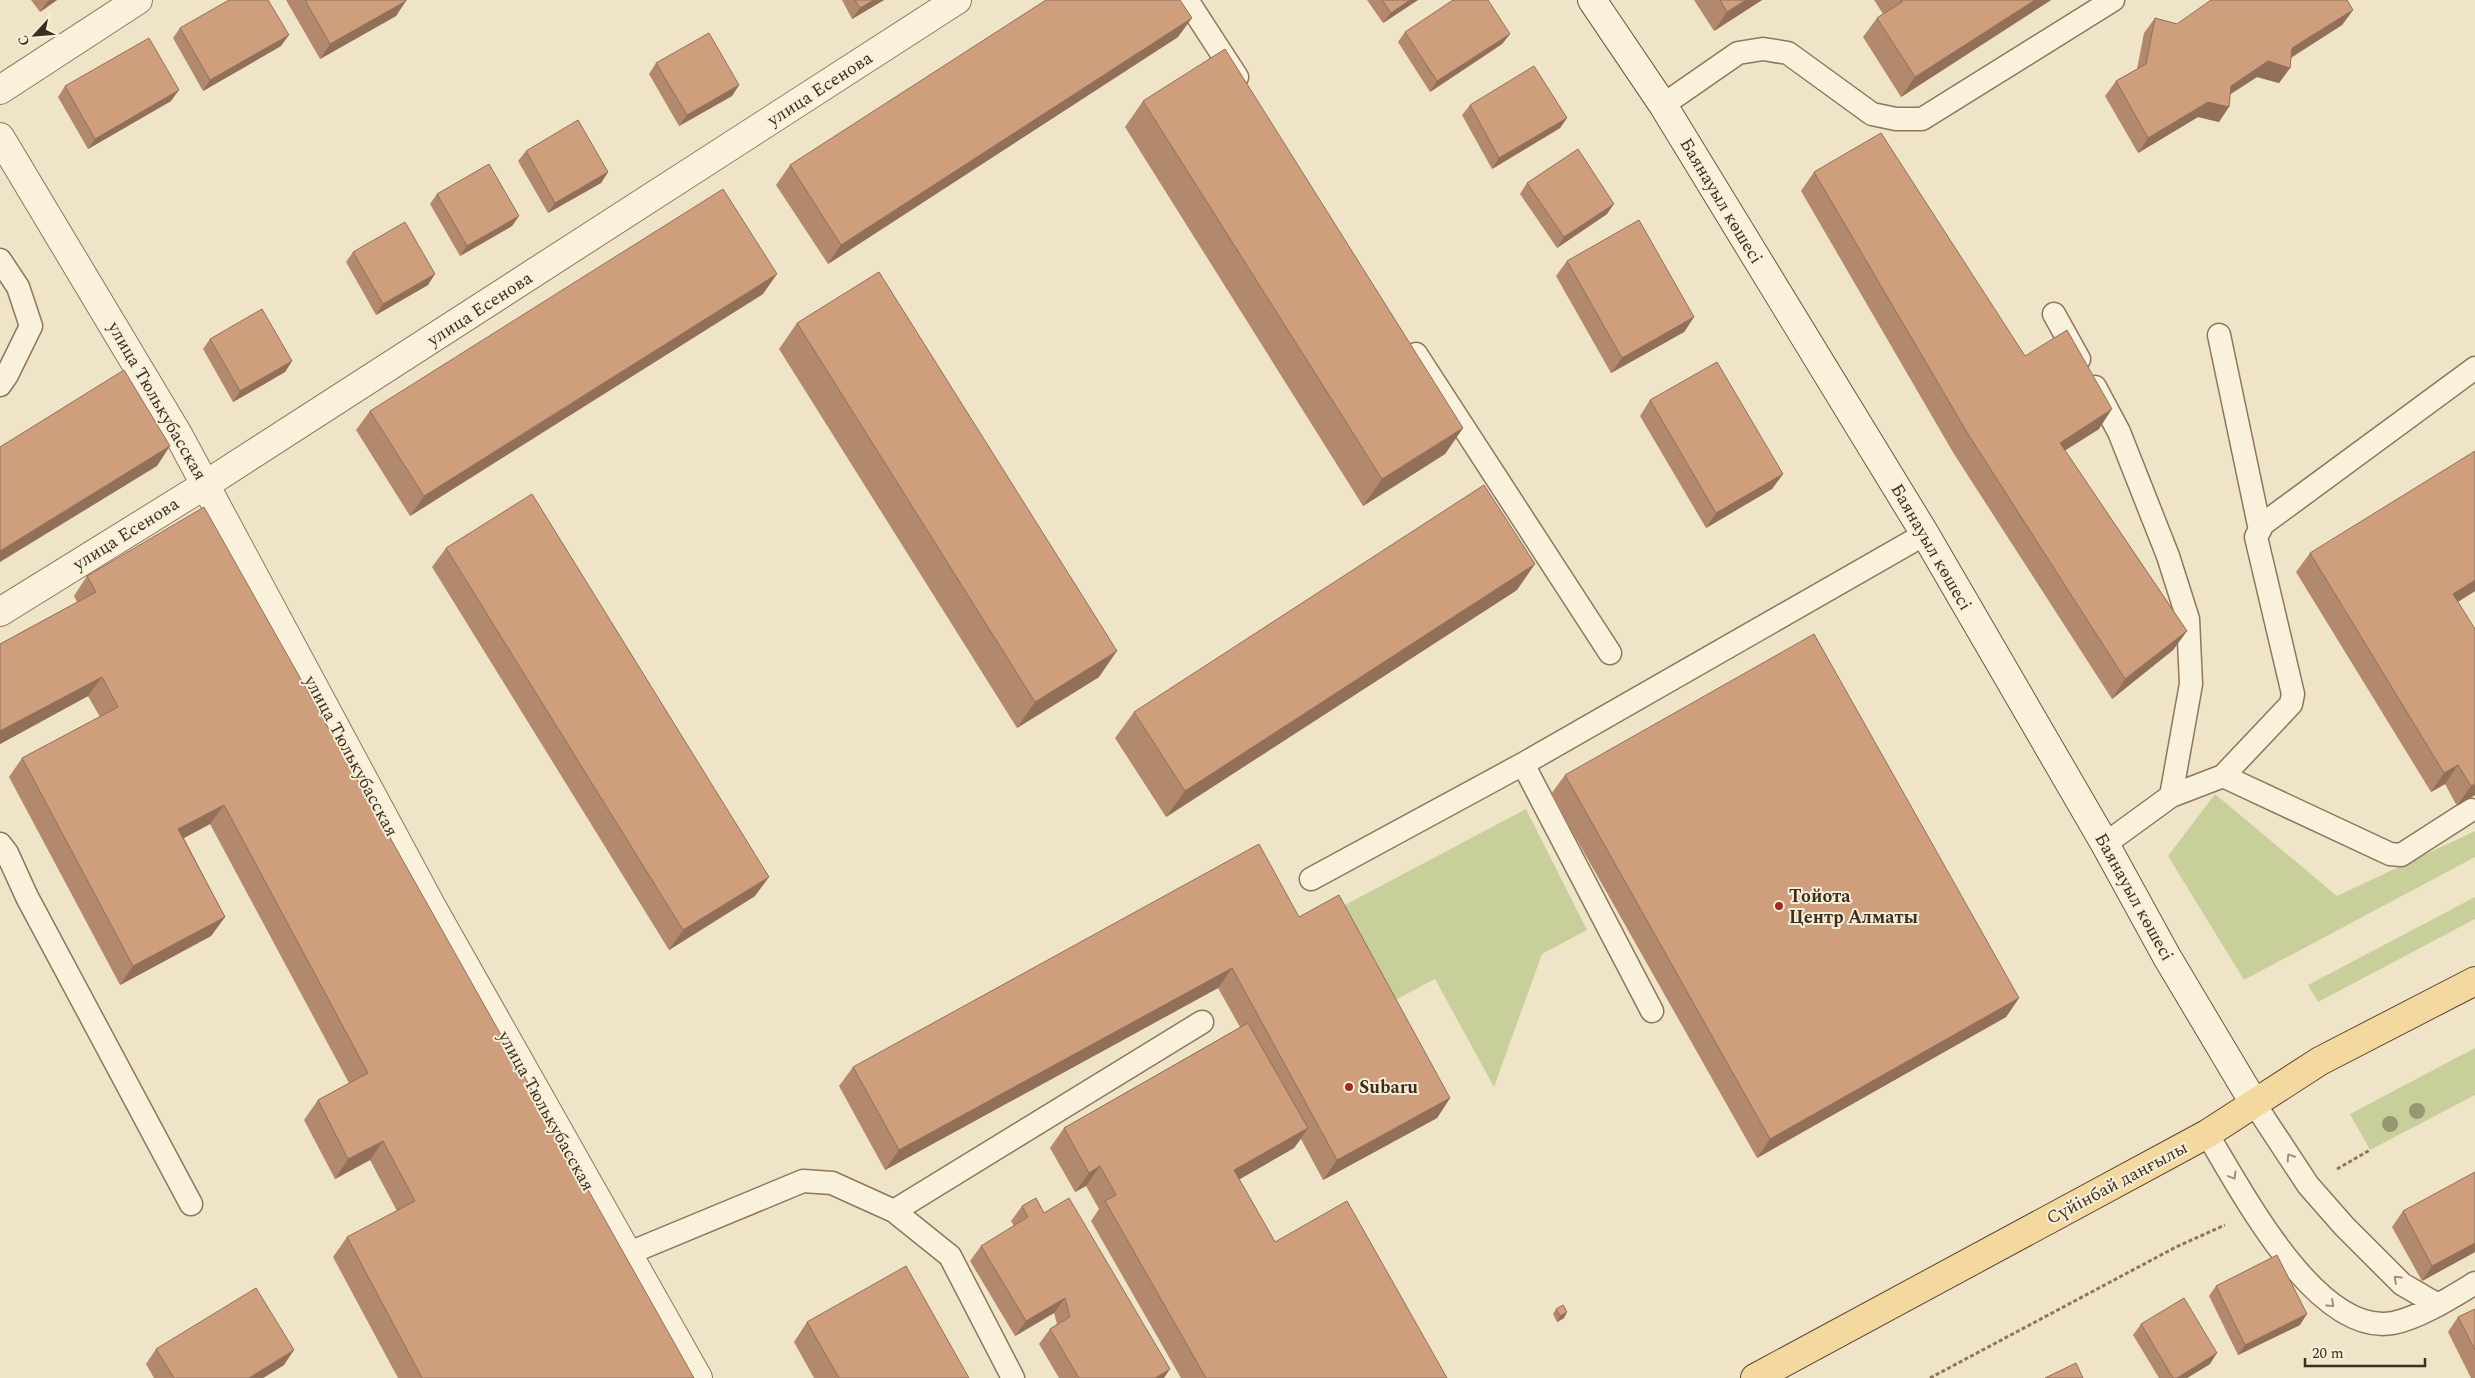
<svg xmlns="http://www.w3.org/2000/svg" width="2475" height="1378" font-family="Spectral,serif">
  <style>
    .green { fill: #c9cf9b }
    .lines { fill: none; stroke-linecap: round; stroke-linejoin: round }
    .lane-casing { stroke: #8d765c; stroke-width: 25 }
    .street-casing { stroke: #8d765c; stroke-width: 30 }
    .secondary-casing { stroke: #6f573f; stroke-width: 30 }
    .primary-casing { stroke: #5b4430; stroke-width: 30 }
    .path { stroke: #8d765c; stroke-width: 3; stroke-dasharray: 4 2.5; stroke-linecap: butt }
    .lane { stroke: #faf1dc; stroke-width: 22 }
    .street { stroke: #faf1dc; stroke-width: 28 }
    .secondary { stroke: #faf1dc; stroke-width: 28 }
    .primary { stroke: #f3d9a0; stroke-width: 28 }
    .tree { fill: #96986f }
    .wall { fill: #b2896c }
    .shaded-wall { fill: #916f58 }
    .building { fill: #cf9f7d; stroke: #916f58 }
    .oneway { stroke: #9c907e }
    .poi-dot { fill: #9e2a2b; stroke: #f7eed8; stroke-width: 2 }
    .labels { text-anchor: middle; dominant-baseline: central; stroke-width: 4; stroke-linejoin: round; paint-order: stroke }
    .street-label { font-size: 18px; fill: #3d2e20; stroke: #f7eed8 }
    .poi-label { font-size: 18px; font-weight: bold; fill: #3d2e20; stroke: #f7eed8; text-anchor: start }
  </style>
  <rect width="100%" height="100%" fill="#f0e4c8"/>
  <!-- green -->
  <path class="green" d="M 2215,794 L 2337,896 L 2475,831 L 2475,857 L 2244,980 L 2168,856 Z
    M 1526,809 L 1587,930 L 1542,954 L 1494,1087 L 1435,979 L 1378,1009 L 1326,915 Z
    M 2475,897 L 2475,919 L 2318,1002 L 2308,985 Z
    M 2475,1048 L 2475,1095 L 2370,1150 L 2350,1114 Z"/>
  <g class="lines">
    <!-- lane casing -->
    <g class="lane-casing">
      <path id="lane" d="M 1187,0 L 1237,77
        M 1663,105 L 1738,53 L 1763,49 L 1788,53 L 1872,114 L 1896,119 L 1922,119 L 2113,0
        M 0,260 L 18,287 L 31,326 L 7,375 L 0,385
        M 2054,314 L 2079,359
        M 2219,335 L 2260,530
        M 1416,354 L 1610,653
        M 2095,387 L 2119,432 L 2168,556 L 2188,619 L 2191,684 L 2171,796
        M 1523,764 L 1652,1011
        M 2223,776 L 2390,854 L 2401,855 L 2471,810
        M 0,844 L 7,853 L 27,897 L 191,1204
        M 2105,844 L 2171,796 L 2223,776 L 2291,704 L 2293,694 L 2256,537 L 2263,524 L 2475,368
        M 1311,879 L 1523,764 L 1925,534
        M 2254,1103 L 2308,1185 L 2344,1226 L 2402,1284 L 2438,1305
        M 2207,1134 C 2241,1189 2316,1337 2393,1323 C 2419,1318 2452,1297 2475,1283
        M 894,1211 L 1202,1022
        M 627,1254 L 803,1181 L 832,1183 L 894,1211 L 950,1256 L 1013,1378"/>
    </g>
    <!-- street casing -->
    <g class="street-casing">
      <path id="street" d="M 0,90 L 138,0
        M 0,137 L 179,436 L 432,907 L 698,1378
        M 0,612 L 205,485 L 957,0"/>
    </g>
    <!-- secondary casing -->
    <g class="secondary-casing">
      <path id="secondary" d="M 1592,0 L 1663,105 L 1925,534 L 2105,844 L 2167,957 L 2254,1103"/>
    </g>
    <!-- primary casing -->
    <g class="primary-casing">
      <path id="primary" d="M 1755,1378 L 2207,1134 L 2320,1061 L 2475,981"/>
    </g>
    <!-- path -->
    <path class="path" d="M 2337,1169 L 2370,1150
      M 1930,1378 L 2176,1247 L 2225,1225"/>
    <!-- lane -->
    <use href="#lane" class="lane"/>
    <!-- street -->
    <use href="#street" class="street"/>
    <!-- secondary -->
    <use href="#secondary" class="secondary"/>
    <!-- primary -->
    <use href="#primary" class="primary"/>
  </g>
  <!-- trees -->
  <g class="tree">
    <circle cx="2417" cy="1111" r="8"/>
    <circle cx="2390" cy="1124" r="8"/>
  </g>
  <!-- wall -->
  <path class="wall" d="M 31,0 L 57,0 L 40,12 Z
    M 286,0 L 406,0 L 396,16 L 320,59 Z
    M 842,0 L 884,0 L 852,19 Z
    M 1367,0 L 1418,0 L 1383,23 Z
    M 1694,0 L 1762,0 L 1714,31 Z
    M 1874,0 L 2051,0 L 1901,97 L 1863,37 L 1877,18 L 1883,14 Z
    M 2353,10 L 2342,25 L 2291,58 L 2290,68 L 2279,83 L 2257,77 L 2230,94 L 2219,122 L 2198,117 L 2138,153 L 2105,96 L 2116,81 L 2137,69 L 2144,33 L 2155,18 L 2177,24 Z
    M 180,28 L 281,46 L 203,91 L 173,38 Z
    M 1405,32 L 1510,34 L 1502,44 L 1430,92 L 1398,42 Z
    M 1178,37 L 828,264 L 776,185 L 790,165 Z
    M 656,63 L 739,85 L 732,96 L 679,126 L 649,74 Z
    M 65,86 L 171,101 L 88,149 L 58,97 Z
    M 1143,101 L 1463,428 L 1445,454 L 1363,506 L 1125,127 Z
    M 1470,105 L 1567,118 L 1560,128 L 1492,169 L 1462,115 Z
    M 526,151 L 608,172 L 601,183 L 548,213 L 518,161 Z
    M 1814,172 L 2025,356 L 2099,429 L 2065,450 L 2187,631 L 2173,650 L 2112,699 L 1954,454 L 1801,191 Z
    M 1527,183 L 1607,214 L 1557,248 L 1520,194 Z
    M 437,194 L 519,216 L 512,226 L 460,256 L 430,204 Z
    M 353,252 L 428,285 L 376,315 L 346,262 Z
    M 1567,261 L 1694,317 L 1684,332 L 1611,373 L 1556,276 Z
    M 763,294 L 410,516 L 356,430 L 370,411 Z
    M 797,323 L 1099,677 L 1017,728 L 779,349 Z
    M 210,339 L 292,361 L 285,372 L 233,402 L 203,349 Z
    M 1650,400 L 1783,474 L 1772,489 L 1706,528 L 1640,416 Z
    M 446,548 L 755,896 L 669,950 L 432,567 Z
    M 2310,553 L 2475,591 L 2458,602 L 2475,795 L 2457,806 L 2445,784 L 2431,792 L 2296,572 Z
    M 87,576 L 694,1378 L 398,1378 L 333,1257 L 347,1237 L 397,1211 L 370,1160 L 335,1179 L 304,1120 L 318,1100 L 349,1083 L 210,824 L 184,838 L 225,917 L 211,936 L 120,985 L 9,777 L 22,758 L 100,717 L 88,696 L 0,744 L 0,644 L 77,602 L 74,596 Z
    M 1517,590 L 1166,817 L 1115,738 L 1134,712 Z
    M 1565,775 L 2019,998 L 2006,1017 L 1757,1158 L 1551,794 Z
    M 1299,917 L 1450,1098 L 1437,1118 L 1323,1180 L 1301,1139 L 1294,1148 L 1239,1179 L 1275,1242 L 1447,1378 L 1181,1378 L 1091,1221 L 1099,1209 L 1086,1186 L 1075,1192 L 1050,1148 L 1064,1128 L 1240,1027 L 1218,988 L 885,1170 L 839,1086 L 853,1067 Z
    M 1022,1206 L 1044,1213 L 1164,1378 L 1059,1378 L 1039,1344 L 1050,1329 L 1057,1324 L 1054,1313 L 1015,1336 L 970,1261 L 981,1246 L 1014,1226 L 1011,1221 Z
    M 2403,1211 L 2475,1252 L 2422,1281 L 2392,1227 Z
    M 2216,1286 L 2300,1325 L 2238,1355 L 2209,1296 Z
    M 1556,1309 L 1564,1318 L 1557,1322 L 1553,1314 Z
    M 2475,1309 L 2475,1378 L 2471,1378 L 2448,1332 L 2458,1317 Z
    M 807,1322 L 969,1378 L 814,1378 L 794,1342 Z
    M 2141,1324 L 2210,1364 L 2187,1378 L 2159,1378 L 2133,1335 Z
    M 156,1349 L 284,1365 L 263,1378 L 154,1378 L 146,1364 Z"/>
  <!-- shaded-wall -->
  <path class="shaded-wall" d="M 50,0 L 57,0 L 40,12 L 47,2 Z
    M 874,0 L 884,0 L 852,19 L 860,8 Z
    M 1410,0 L 1418,0 L 1383,23 L 1391,13 Z
    M 1746,0 L 1762,0 L 1714,31 L 1727,12 Z
    M 2035,0 L 2051,0 L 1901,97 L 1915,77 Z
    M 406,1 L 396,16 L 320,59 L 330,44 Z
    M 2353,10 L 2342,25 L 2282,63 L 2292,48 Z
    M 1192,18 L 1178,37 L 828,264 L 841,245 Z
    M 1510,34 L 1502,44 L 1430,92 L 1437,81 Z
    M 289,35 L 281,46 L 203,91 L 210,80 Z
    M 2268,61 L 2290,68 L 2279,83 L 2257,77 L 2220,101 L 2231,86 Z
    M 739,85 L 732,96 L 679,126 L 687,115 Z
    M 179,90 L 171,101 L 88,149 L 95,139 Z
    M 2208,102 L 2229,107 L 2219,122 L 2198,117 L 2138,153 L 2148,138 Z
    M 1567,118 L 1560,128 L 1492,169 L 1499,158 Z
    M 608,172 L 601,183 L 548,213 L 555,203 Z
    M 1614,204 L 1607,214 L 1557,248 L 1564,237 Z
    M 519,216 L 512,226 L 460,256 L 467,246 Z
    M 435,274 L 428,285 L 376,315 L 383,304 Z
    M 777,274 L 763,294 L 410,516 L 424,496 Z
    M 1694,317 L 1684,332 L 1611,373 L 1622,358 Z
    M 292,361 L 285,372 L 233,402 L 240,391 Z
    M 2112,409 L 2099,429 L 2047,462 L 2060,443 Z
    M 1463,428 L 1445,454 L 1363,506 L 1382,479 Z
    M 170,446 L 157,466 L 0,562 L 0,551 Z
    M 1783,474 L 1772,489 L 1706,528 L 1716,513 Z
    M 1535,564 L 1517,590 L 1166,817 L 1185,791 Z
    M 2475,580 L 2475,591 L 2440,613 L 2453,594 Z
    M 2187,631 L 2173,650 L 2112,699 L 2125,679 Z
    M 1117,651 L 1099,677 L 1017,728 L 1035,702 Z
    M 102,677 L 88,696 L 0,744 L 0,731 Z
    M 2458,765 L 2445,784 L 2431,792 L 2444,773 Z
    M 2475,784 L 2475,795 L 2457,806 L 2471,786 Z
    M 224,805 L 210,824 L 165,848 L 178,829 Z
    M 769,877 L 755,896 L 669,950 L 683,930 Z
    M 225,917 L 211,936 L 120,985 L 133,966 Z
    M 1232,968 L 1218,988 L 885,1170 L 899,1150 Z
    M 2019,998 L 2006,1017 L 1757,1158 L 1770,1139 Z
    M 1450,1098 L 1437,1118 L 1323,1180 L 1337,1160 Z
    M 1308,1128 L 1294,1148 L 1221,1190 L 1234,1170 Z
    M 383,1141 L 370,1160 L 335,1179 L 348,1159 Z
    M 1100,1166 L 1086,1186 L 1075,1192 L 1089,1173 Z
    M 2475,1243 L 2475,1252 L 2422,1281 L 2432,1266 Z
    M 1065,1298 L 1054,1313 L 1015,1336 L 1026,1321 Z
    M 1567,1312 L 1564,1318 L 1557,1322 L 1560,1316 Z
    M 2307,1314 L 2300,1325 L 2238,1355 L 2245,1345 Z
    M 294,1350 L 284,1365 L 263,1378 L 249,1378 Z
    M 2217,1353 L 2210,1364 L 2187,1378 L 2177,1378 Z
    M 1170,1369 L 1164,1378 L 1155,1378 Z"/>
  <!-- building -->
  <path class="building" d="M 229,0 L 268,0 L 289,35 L 210,80 L 180,28 Z
    M 305,0 L 406,0 L 406,1 L 330,44 Z
    M 855,0 L 874,0 L 860,8 Z
    M 1046,0 L 1180,0 L 1192,18 L 841,245 L 790,165 Z
    M 1382,0 L 1410,0 L 1391,13 Z
    M 1453,0 L 1488,0 L 1510,34 L 1437,81 L 1405,32 Z
    M 1720,0 L 1746,0 L 1727,12 Z
    M 1901,0 L 2035,0 L 1915,77 L 1877,18 L 1902,2 Z
    M 2211,0 L 2347,0 L 2353,10 L 2292,48 L 2290,68 L 2268,61 L 2231,86 L 2229,107 L 2208,102 L 2148,138 L 2116,81 L 2146,64 L 2155,18 L 2177,24 Z
    M 709,33 L 739,85 L 687,115 L 656,63 Z
    M 149,38 L 179,90 L 95,139 L 65,86 Z
    M 1225,49 L 1463,428 L 1382,479 L 1143,101 Z
    M 1534,66 L 1567,118 L 1499,158 L 1470,105 Z
    M 578,120 L 608,172 L 555,203 L 526,151 Z
    M 1881,133 L 2025,356 L 2067,330 L 2112,409 L 2060,443 L 2187,631 L 2125,679 L 1968,434 L 1814,172 Z
    M 1578,149 L 1614,204 L 1564,237 L 1527,183 Z
    M 489,164 L 519,216 L 467,246 L 437,194 Z
    M 723,189 L 777,274 L 424,496 L 370,411 Z
    M 1639,220 L 1694,317 L 1622,358 L 1567,261 Z
    M 405,222 L 435,274 L 383,304 L 353,252 Z
    M 879,272 L 1117,651 L 1035,702 L 797,323 Z
    M 262,309 L 292,361 L 240,391 L 210,339 Z
    M 1717,362 L 1783,474 L 1716,513 L 1650,400 Z
    M 124,370 L 170,446 L 0,551 L 0,447 Z
    M 2475,451 L 2475,580 L 2453,594 L 2475,629 L 2475,784 L 2471,786 L 2458,765 L 2444,773 L 2310,553 Z
    M 1484,485 L 1535,564 L 1185,791 L 1134,712 Z
    M 532,494 L 769,877 L 683,930 L 446,548 Z
    M 204,507 L 694,1378 L 422,1378 L 347,1237 L 415,1201 L 383,1141 L 348,1159 L 318,1100 L 368,1073 L 224,805 L 178,829 L 225,917 L 133,966 L 22,758 L 118,707 L 102,677 L 0,731 L 0,644 L 96,592 L 87,576 Z
    M 1814,634 L 2019,998 L 1770,1139 L 1565,775 Z
    M 1259,844 L 1299,917 L 1339,895 L 1450,1098 L 1337,1160 L 1232,968 L 899,1150 L 853,1067 Z
    M 1248,1023 L 1308,1128 L 1234,1170 L 1275,1242 L 1347,1201 L 1447,1378 L 1206,1378 L 1105,1201 L 1116,1195 L 1100,1166 L 1089,1173 L 1064,1128 Z
    M 2475,1172 L 2475,1243 L 2432,1266 L 2403,1211 Z
    M 1036,1198 L 1044,1213 L 1069,1198 L 1170,1369 L 1155,1378 L 1079,1378 L 1050,1329 L 1070,1317 L 1065,1298 L 1026,1321 L 981,1246 L 1028,1217 L 1022,1206 Z
    M 2277,1255 L 2307,1314 L 2245,1345 L 2216,1286 Z
    M 906,1266 L 969,1378 L 839,1378 L 807,1322 Z
    M 256,1288 L 294,1350 L 249,1378 L 174,1378 L 156,1349 Z
    M 2184,1298 L 2217,1353 L 2177,1378 L 2173,1378 L 2141,1324 Z
    M 1563,1305 L 1567,1312 L 1560,1316 L 1556,1309 Z
    M 2475,1309 L 2475,1350 L 2458,1317 Z
    M 2076,1363 L 2083,1378 L 2045,1378 Z"/>
  <!-- one-way arrows -->
  <defs><path id="oneway-chevron" d="M-2-3.5L2.5 0L-2 3.5" fill="none" stroke-width="1.6" stroke-linecap="round" stroke-linejoin="round" transform="scale(1.25)"/></defs>
  <g class="oneway">
    <use href="#oneway-chevron" transform="translate(2290 1157) rotate(-123)"/>
    <use href="#oneway-chevron" transform="translate(2233 1176) rotate(59)"/>
    <use href="#oneway-chevron" transform="translate(2397 1279) rotate(-137)"/>
    <use href="#oneway-chevron" transform="translate(2331 1304) rotate(42)"/>
  </g>
  <!-- markers -->
  <g class="poi-dot">
    <circle cx="1779" cy="906" r="5"/>
    <circle cx="1349" cy="1087" r="5"/>
  </g>
  <g class="labels">
    <!-- street labels -->
    <g class="street-label">
      <text transform="translate(820 89) rotate(-33)">улица Есенова</text>
      <text transform="translate(1721 201) rotate(59)">Баянауыл көшесі</text>
      <text transform="translate(480 309) rotate(-33)">улица Есенова</text>
      <text transform="translate(157 401) rotate(60)">улица Тюлькубасская</text>
      <text transform="translate(126 534) rotate(-32)">улица Есенова</text>
      <text transform="translate(1931 547) rotate(60)">Баянауыл көшесі</text>
      <text transform="translate(351 756) rotate(62)">улица Тюлькубасская</text>
      <text transform="translate(2134 897) rotate(61)">Баянауыл көшесі</text>
      <text transform="translate(546 1111) rotate(61)">улица Тюлькубасская</text>
      <text transform="translate(2117 1183) rotate(-28)">Сүйінбай даңғылы</text>
    </g>
    <!-- poi labels -->
    <g class="poi-label">
      <text x="1789" y="896">Тойота<tspan x="1789" dy="21">Центр Алматы</tspan></text>
      <text x="1359" y="1087">Subaru</text>
    </g>
  </g>
  <!-- north arrow -->
  <g transform="translate(35 35) rotate(244)" stroke="#f7eed8" stroke-width="4" paint-order="stroke">
  <path d="M0-4L9 19L0 12L-9 19Z" fill="#3d2e20"/>
  <text y="-8" font-size="14" font-weight="bold" text-anchor="middle" fill="#3d2e20">С</text>
  </g>
  <!-- scale -->
  <path d="M2305 1358v8h120v-8" fill="none" stroke="#3d2e20" stroke-width="2.5"/>
  <text x="2312" y="1358" font-size="15" fill="#3d2e20" stroke="#f7eed8" stroke-width="4" paint-order="stroke">20 m</text>
</svg>
